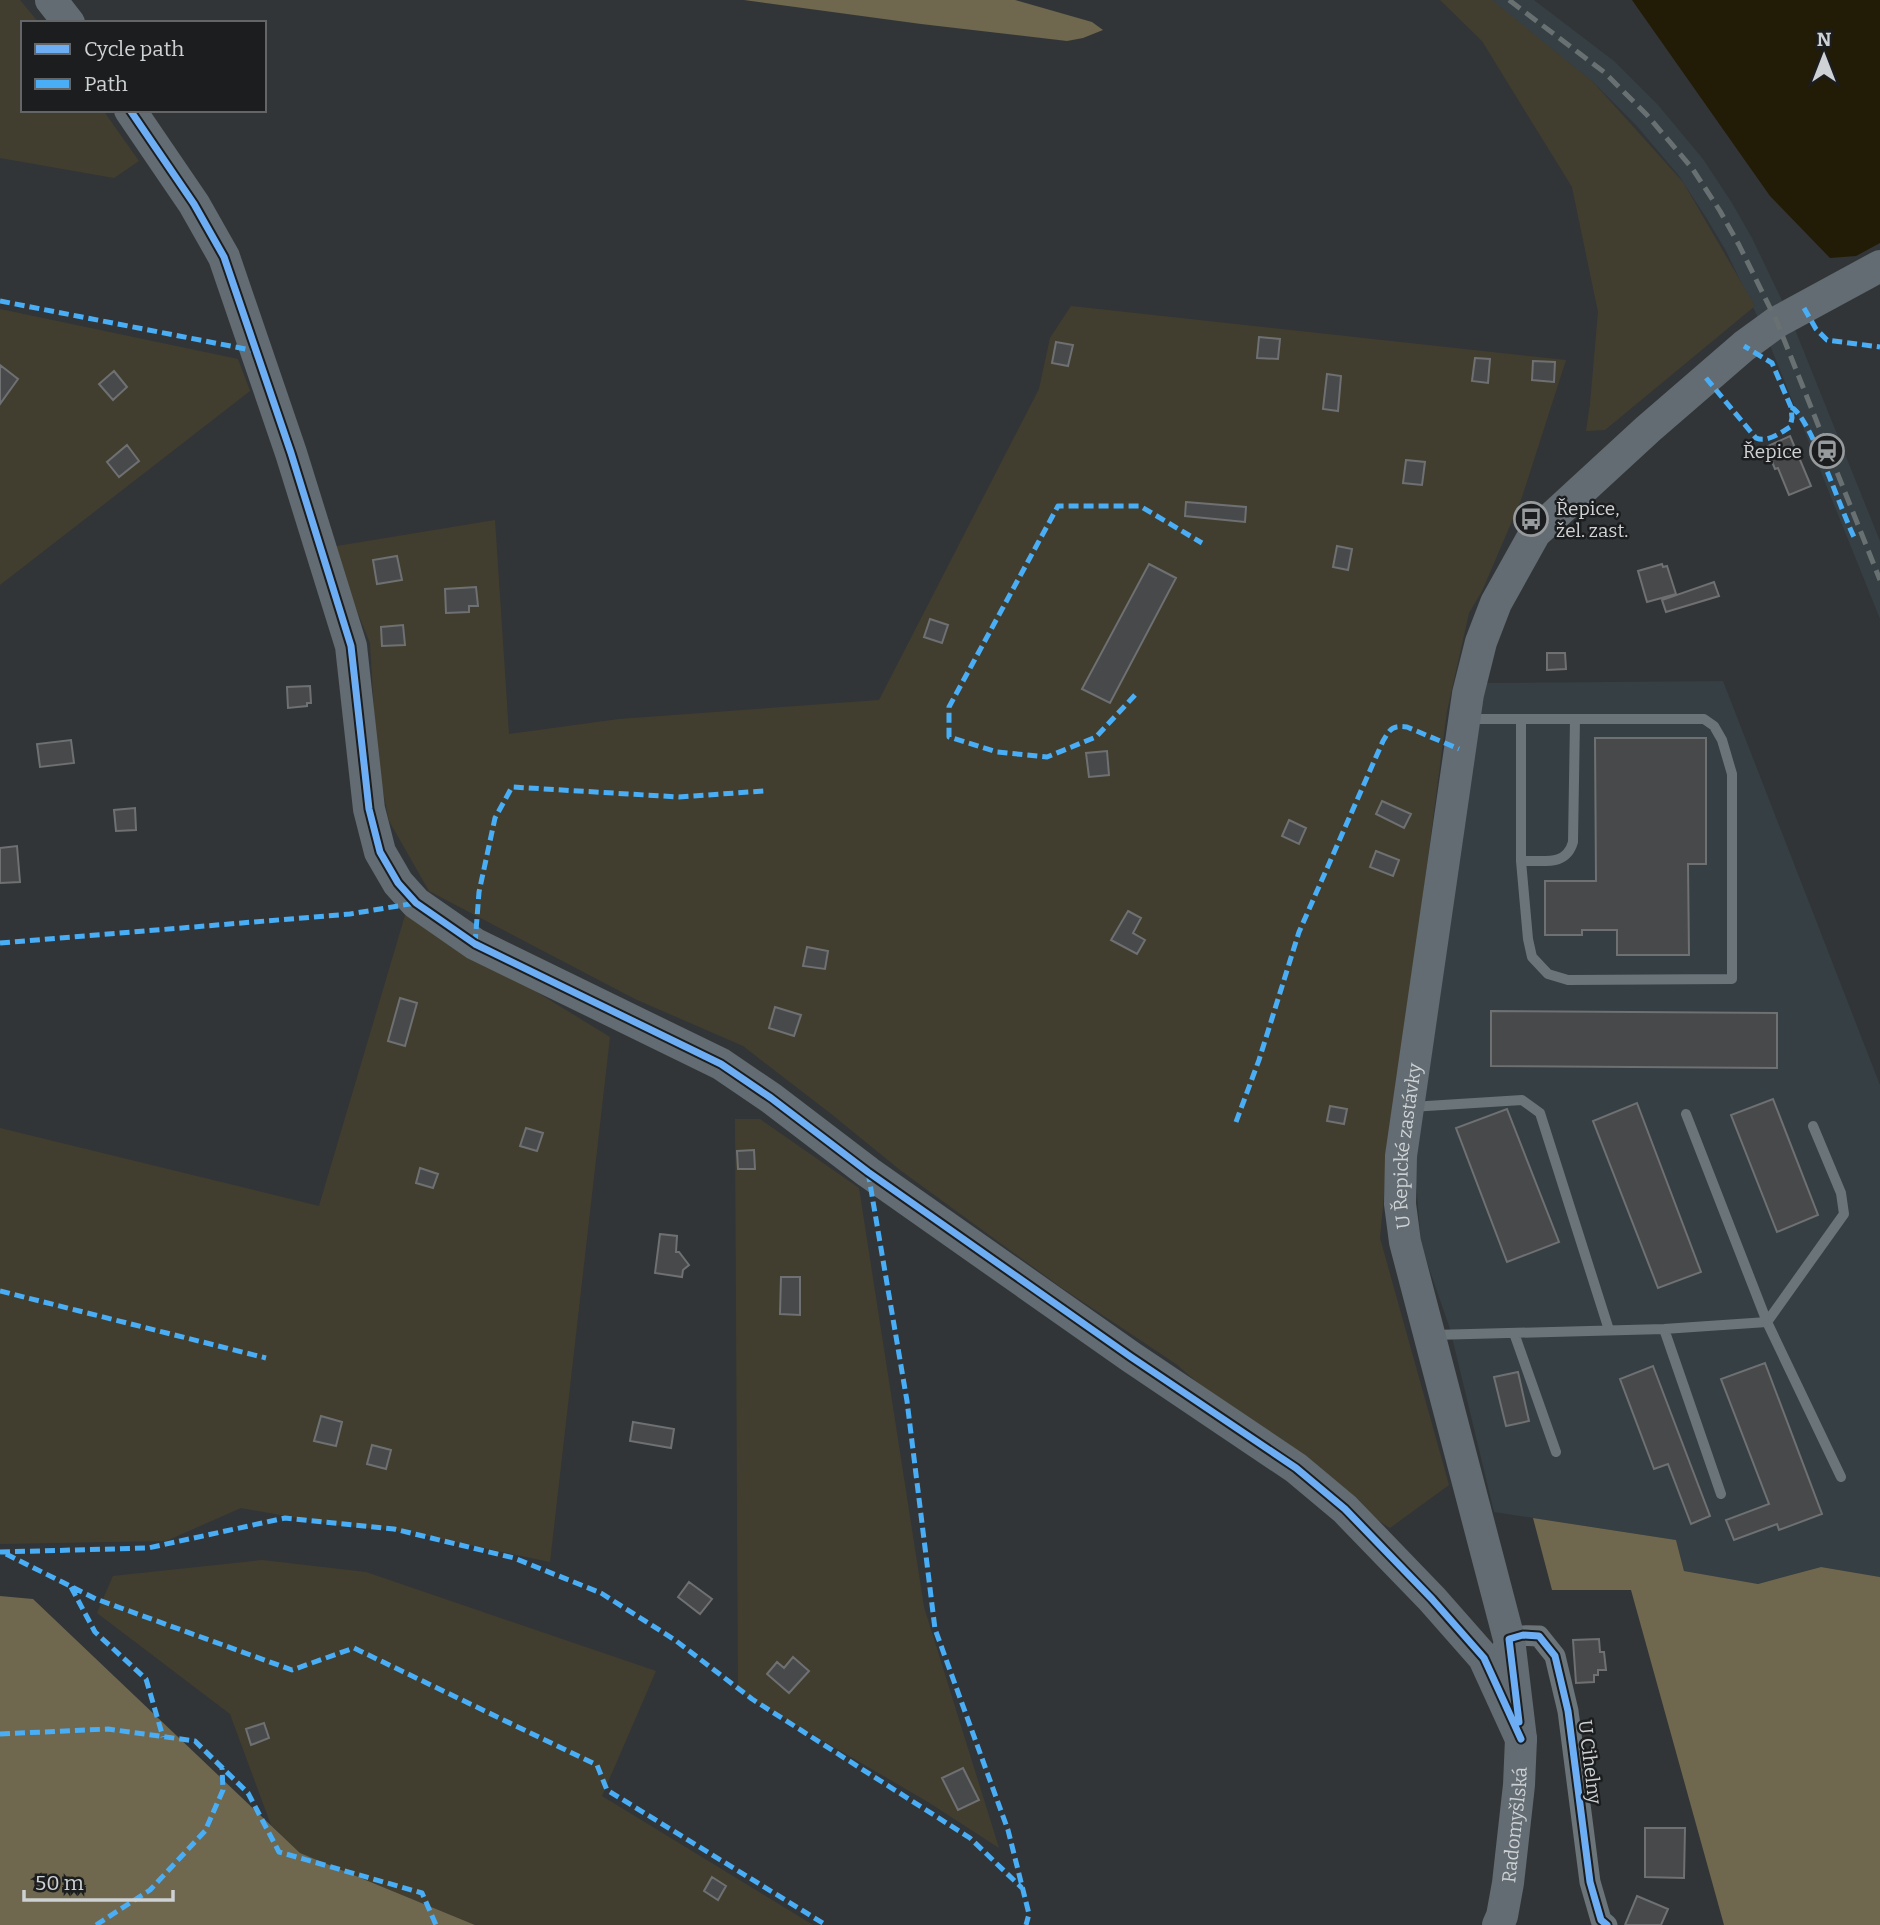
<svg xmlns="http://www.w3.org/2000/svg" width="1880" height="1925" font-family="Bitter,serif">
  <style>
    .built { fill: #353f44 }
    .green { fill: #423e2f }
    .forest { fill: #6f674e }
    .water { fill: #221b05 }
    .building { fill: #47494a; stroke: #6e7072; stroke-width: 2 }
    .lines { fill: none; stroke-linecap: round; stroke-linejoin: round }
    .lane { stroke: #6a7479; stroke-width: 10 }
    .street { stroke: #6a7479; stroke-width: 21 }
    .secondary { stroke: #626c72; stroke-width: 32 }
    .rail { stroke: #697072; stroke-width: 5; stroke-dasharray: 14 7; stroke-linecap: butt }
    .quiet { stroke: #49aef6; stroke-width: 5; stroke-dasharray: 10 5; stroke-linecap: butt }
    .cycleway-casing { stroke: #1b1d1e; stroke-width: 11 }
    .cycleway { stroke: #6dadf4; stroke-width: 7 }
    .labels { text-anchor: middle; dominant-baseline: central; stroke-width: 5; stroke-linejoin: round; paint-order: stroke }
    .poi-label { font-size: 19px; fill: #cfd2d4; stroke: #1b1d1e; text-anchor: end }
    .street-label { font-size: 19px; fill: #cfd2d4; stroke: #1b1d1e }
  </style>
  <rect width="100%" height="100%" fill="#323537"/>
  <!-- built -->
  <path class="built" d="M 1484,0 L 1534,0 L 1614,61 L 1658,105 L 1703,159 L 1732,203 L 1752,238 L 1790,317 L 1880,541 L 1880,619 L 1763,328 L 1726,251 L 1707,219 L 1679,176 L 1636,125 L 1594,83 Z
    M 1723,681 L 1880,1085 L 1880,1577 L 1821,1567 L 1758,1584 L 1684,1571 L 1676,1540 L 1494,1512 L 1450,1329 L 1421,1245 L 1415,1169 L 1482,683 Z"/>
  <!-- green -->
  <path class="green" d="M 0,0 L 20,0 L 39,23 L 23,23 L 23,110 L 103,110 L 139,161 L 114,178 L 0,158 Z
    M 1440,0 L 1492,0 L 1593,82 L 1683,182 L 1755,306 L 1605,430 L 1586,431 L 1590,404 L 1598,312 L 1572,187 L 1482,41 Z
    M 1071,306 L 1566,360 L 1521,500 L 1482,591 L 1469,613 L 1447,711 L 1408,1012 L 1389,1140 L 1380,1238 L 1449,1485 L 1390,1528 L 1296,1468 L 1176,1364 L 1062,1288 L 900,1170 L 830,1113 L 743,1046 L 635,999 L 429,891 L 389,821 L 377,761 L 370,643 L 331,547 L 495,520 L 509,734 L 619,719 L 879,700 L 1039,389 L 1050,338 Z
    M 0,309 L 238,359 L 250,391 L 0,585 Z
    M 406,912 L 610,1037 L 550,1562 L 408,1532 L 336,1525 L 241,1508 L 166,1541 L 0,1544 L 0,1128 L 319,1206 Z
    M 735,1119 L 760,1119 L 859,1188 L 924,1607 L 999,1848 L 928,1802 L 738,1691 Z
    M 262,1560 L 366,1572 L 656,1671 L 602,1796 L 813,1925 L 475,1925 L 300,1853 L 271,1825 L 230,1714 L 97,1613 L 113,1576 Z"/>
  <!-- forest -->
  <path class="forest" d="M 744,0 L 1015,0 L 1092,22 L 1103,30 L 1083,38 L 1067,41 L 921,24 Z
    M 1533,1518 L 1676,1540 L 1684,1571 L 1758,1584 L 1821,1567 L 1880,1577 L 1880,1925 L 1724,1925 L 1631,1590 L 1552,1590 Z
    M 0,1596 L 33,1599 L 300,1853 L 475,1925 L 0,1925 Z"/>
  <!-- water -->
  <path class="water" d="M 1632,0 L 1880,0 L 1880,243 L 1856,256 L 1830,258 L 1770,196 Z"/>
  <!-- building -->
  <path class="building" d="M 1259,337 L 1280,339 L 1278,359 L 1257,358 Z
    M 1056,342 L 1073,345 L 1068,366 L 1052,363 Z
    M 1475,358 L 1490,359 L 1488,383 L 1472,381 Z
    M 1533,361 L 1555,362 L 1554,382 L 1532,380 Z
    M 0,365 L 18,379 L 0,404 Z
    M 114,371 L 127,387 L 113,400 L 99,384 Z
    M 1327,374 L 1341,376 L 1338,411 L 1323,409 Z
    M 1790,436 L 1811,486 L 1789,495 L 1778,468 L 1775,469 L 1766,447 Z
    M 127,445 L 139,461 L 119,477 L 107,462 Z
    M 1406,460 L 1425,462 L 1422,485 L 1403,483 Z
    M 1186,502 L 1246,507 L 1245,522 L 1185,516 Z
    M 1337,546 L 1352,549 L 1348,570 L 1333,567 Z
    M 397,556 L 402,580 L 377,584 L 373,560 Z
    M 1149,564 L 1176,578 L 1110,703 L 1082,689 Z
    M 1662,564 L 1663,567 L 1667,566 L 1676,594 L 1647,602 L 1638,571 Z
    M 1714,582 L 1719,596 L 1666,612 L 1662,600 Z
    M 476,587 L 478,606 L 469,606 L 469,612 L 446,613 L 445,589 Z
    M 930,619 L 948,625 L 942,643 L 924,637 Z
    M 403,625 L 405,645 L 382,646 L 381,627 Z
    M 1547,653 L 1565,653 L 1566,669 L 1547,670 Z
    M 310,686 L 311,703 L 307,703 L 307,706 L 288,708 L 287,687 Z
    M 1595,738 L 1706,738 L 1706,864 L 1688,864 L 1689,955 L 1617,955 L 1617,930 L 1582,930 L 1582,935 L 1545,935 L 1545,881 L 1596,881 Z
    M 71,740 L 74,763 L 40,767 L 37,744 Z
    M 1107,751 L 1109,775 L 1089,777 L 1086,753 Z
    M 1382,801 L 1411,814 L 1404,828 L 1376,814 Z
    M 135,808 L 136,830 L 116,831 L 114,810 Z
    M 1289,820 L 1306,828 L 1299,844 L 1282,836 Z
    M 17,846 L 20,882 L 0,883 L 0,848 Z
    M 1376,851 L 1399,860 L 1393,876 L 1370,867 Z
    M 1128,911 L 1141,918 L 1133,933 L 1145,940 L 1137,954 L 1111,940 Z
    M 807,947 L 828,951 L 825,969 L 803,966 Z
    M 400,998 L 417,1003 L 405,1046 L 388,1041 Z
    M 775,1007 L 801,1015 L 794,1036 L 769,1028 Z
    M 1491,1011 L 1777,1013 L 1777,1068 L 1491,1066 Z
    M 1773,1099 L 1818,1215 L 1777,1232 L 1731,1115 Z
    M 1637,1103 L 1701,1272 L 1658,1288 L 1593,1121 Z
    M 1330,1106 L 1347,1109 L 1344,1124 L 1327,1121 Z
    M 1507,1109 L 1559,1242 L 1507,1262 L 1456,1128 Z
    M 526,1128 L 543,1133 L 537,1151 L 520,1146 Z
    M 754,1150 L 755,1169 L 738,1169 L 737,1151 Z
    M 420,1168 L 438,1174 L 433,1188 L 416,1183 Z
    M 660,1234 L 677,1236 L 676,1252 L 679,1252 L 689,1265 L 683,1270 L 682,1277 L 655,1273 Z
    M 781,1277 L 800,1277 L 800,1315 L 780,1314 Z
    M 1765,1363 L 1822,1514 L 1779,1530 L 1777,1524 L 1734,1540 L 1726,1520 L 1769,1504 L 1721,1379 Z
    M 1653,1366 L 1710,1516 L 1691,1524 L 1668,1464 L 1654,1469 L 1620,1379 Z
    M 1518,1372 L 1529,1421 L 1506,1426 L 1494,1377 Z
    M 321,1416 L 342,1422 L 336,1446 L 314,1441 Z
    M 633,1422 L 674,1429 L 671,1448 L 630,1441 Z
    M 372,1445 L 391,1450 L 386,1469 L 367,1464 Z
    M 689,1582 L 712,1599 L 700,1614 L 678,1597 Z
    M 1599,1639 L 1600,1652 L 1604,1652 L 1606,1670 L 1598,1670 L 1598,1675 L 1594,1675 L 1594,1682 L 1576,1683 L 1573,1640 Z
    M 793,1657 L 809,1671 L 789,1693 L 767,1674 L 777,1662 L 784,1668 Z
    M 264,1723 L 269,1738 L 251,1745 L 246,1729 Z
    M 963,1768 L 979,1800 L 958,1810 L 942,1778 Z
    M 1645,1828 L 1685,1828 L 1684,1878 L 1645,1877 Z
    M 712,1877 L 726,1886 L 718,1900 L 704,1891 Z
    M 1637,1896 L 1668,1909 L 1661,1925 L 1625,1925 Z"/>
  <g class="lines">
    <!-- lane -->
    <path class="lane" d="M 1467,719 L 1704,719 L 1714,726 L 1722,740 L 1732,774 L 1732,979 L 1568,980 L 1548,974 L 1532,957 L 1528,939 L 1521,861 L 1521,719
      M 1521,861 C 1543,860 1566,867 1573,842 L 1575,719
      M 1411,1107 L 1522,1100 L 1540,1113 L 1609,1330
      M 1686,1114 L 1767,1322 L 1841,1477
      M 1664,1329 L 1721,1494
      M 1514,1333 L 1556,1452
      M 1433,1335 L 1664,1329 L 1767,1322 L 1844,1214 L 1841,1193 L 1813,1126"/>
    <!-- street -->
    <path class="street" d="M 1502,1649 C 1513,1634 1521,1635 1539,1636 L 1555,1656 L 1568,1711 L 1590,1882 L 1601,1920 L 1607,1925"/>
    <!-- secondary -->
    <g class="secondary">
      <path d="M 51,0 L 69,23"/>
      <path d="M 130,110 L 194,204 L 224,257 L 291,453 L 351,646 L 369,809 L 380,852 L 398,883 L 416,903 L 475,944 L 721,1064 L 771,1098 L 868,1172 L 1131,1357 L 1296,1468 L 1345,1509 L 1432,1599 L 1484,1658 L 1521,1739"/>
      <path id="s1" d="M 1498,1925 L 1502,1916 L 1508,1883 L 1519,1785 L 1521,1739 L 1509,1639 L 1405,1242 L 1400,1204 L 1401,1156 L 1468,694 L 1481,642 L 1496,603 L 1535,533 L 1648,429 L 1744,346 L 1777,322 L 1880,266"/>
    </g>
    <!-- rail -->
    <path class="rail" d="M 1509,0 L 1604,72 L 1647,115 L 1692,168 L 1720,211 L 1739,245 L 1777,322 L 1880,580"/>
    <!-- quiet -->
    <path class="quiet" d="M 0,301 L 256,351
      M 1804,308 L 1816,329 L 1827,340 L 1880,347
      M 1706,378 L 1756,438 C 1767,443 1780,433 1790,427 L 1792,418 L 1791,407 L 1772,363 L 1744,346
      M 1791,407 C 1811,417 1842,515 1856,541
      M 1135,695 L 1096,737 L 1047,757 L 997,752 L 949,737 L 949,707 L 1058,506 L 1140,506 L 1202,543
      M 0,943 L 350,914 L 416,903
      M 475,944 L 479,892 L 495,818 L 512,787 L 679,797 L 764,791
      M 1236,1122 L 1259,1060 L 1299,932 L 1383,741 C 1390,729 1392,725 1407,727 L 1459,749
      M 868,1172 L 907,1401 L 935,1629 L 1008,1830 L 1029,1914 L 1026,1925
      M 0,1291 L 266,1358
      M 0,1552 L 148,1548 L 285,1518 L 394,1529 L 514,1558 L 601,1593 L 675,1640 L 752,1699 L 970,1838 L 1022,1888
      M 6,1554 L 96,1599 L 292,1670 L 354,1648 L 597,1765 L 607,1790 L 826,1925
      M 71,1587 L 95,1632 L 146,1679 L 163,1737
      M 0,1734 L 108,1729 L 195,1741 L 248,1793 L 279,1852 L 422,1893 L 436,1925
      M 96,1925 L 150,1890 L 205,1831 L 223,1790 L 222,1768"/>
    <!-- cycleway casing -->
    <g class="cycleway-casing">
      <path id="cycleway" d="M 130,110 L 194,204 L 224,257 L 291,453 L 351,646 L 369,809 L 380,852 L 398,883 L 416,903 L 475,944 L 721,1064 L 771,1098 L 868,1172 L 1131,1357 L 1296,1468 L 1345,1509 L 1432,1599 L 1484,1658 L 1521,1739
        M 1519,1722 L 1509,1639 L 1523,1635 L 1539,1636 L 1555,1656 L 1568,1711 L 1590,1882 L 1601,1920 L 1607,1925"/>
    </g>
    <!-- cycleway -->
    <use href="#cycleway" class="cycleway"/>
  </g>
  <!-- icons -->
  <defs>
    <g id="station-ring" transform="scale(1.75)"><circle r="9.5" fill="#1b1d1e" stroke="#989b9d" stroke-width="1.5"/><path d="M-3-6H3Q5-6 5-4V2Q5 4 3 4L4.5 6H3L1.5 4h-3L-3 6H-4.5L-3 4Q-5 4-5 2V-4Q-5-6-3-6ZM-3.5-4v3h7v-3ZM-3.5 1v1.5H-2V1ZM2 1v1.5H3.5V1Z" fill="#989b9d"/></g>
    <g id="bus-ring" transform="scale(1.75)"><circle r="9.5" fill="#1b1d1e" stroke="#989b9d" stroke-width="1.5"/><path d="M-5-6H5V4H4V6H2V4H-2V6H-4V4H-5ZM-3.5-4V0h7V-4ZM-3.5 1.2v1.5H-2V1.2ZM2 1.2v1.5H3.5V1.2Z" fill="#989b9d"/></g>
  </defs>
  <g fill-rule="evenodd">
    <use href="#station-ring" x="1827" y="451"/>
    <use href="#bus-ring" x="1531" y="519"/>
  </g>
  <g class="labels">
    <!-- poi labels -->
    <g class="poi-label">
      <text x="1802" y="451">Řepice</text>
      <text x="1556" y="508" text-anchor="start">Řepice,<tspan x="1556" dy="22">žel. zast.</tspan></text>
    </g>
    <!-- street labels -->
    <g class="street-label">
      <text stroke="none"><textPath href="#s1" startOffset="796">U Řepické zastávky</textPath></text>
      <text transform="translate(1590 1762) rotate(83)">U Cihelny</text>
      <text stroke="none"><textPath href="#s1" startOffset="102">Radomyšlská</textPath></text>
    </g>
  </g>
  <!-- legend -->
  <rect x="21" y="21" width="245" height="91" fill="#1b1d1e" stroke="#636567" stroke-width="2"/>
  <rect x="35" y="44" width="35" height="10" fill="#6dadf4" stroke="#636567" stroke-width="2"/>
  <text x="84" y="56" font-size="21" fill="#cfd2d4">Cycle path</text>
  <rect x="35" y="79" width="35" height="10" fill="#49aef6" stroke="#636567" stroke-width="2"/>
  <text x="84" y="91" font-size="21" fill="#cfd2d4">Path</text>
  <!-- north arrow -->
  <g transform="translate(1824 56)" stroke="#1b1d1e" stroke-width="5" paint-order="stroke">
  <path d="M0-5L12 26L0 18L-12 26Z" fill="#cfd2d4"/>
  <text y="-10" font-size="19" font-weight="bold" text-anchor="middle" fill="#cfd2d4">N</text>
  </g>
  <!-- scale -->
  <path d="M24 1890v10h149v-10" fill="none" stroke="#cfd2d4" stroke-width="3.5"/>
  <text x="35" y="1890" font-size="21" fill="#cfd2d4" stroke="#1b1d1e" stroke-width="5" paint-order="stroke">50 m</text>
</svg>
